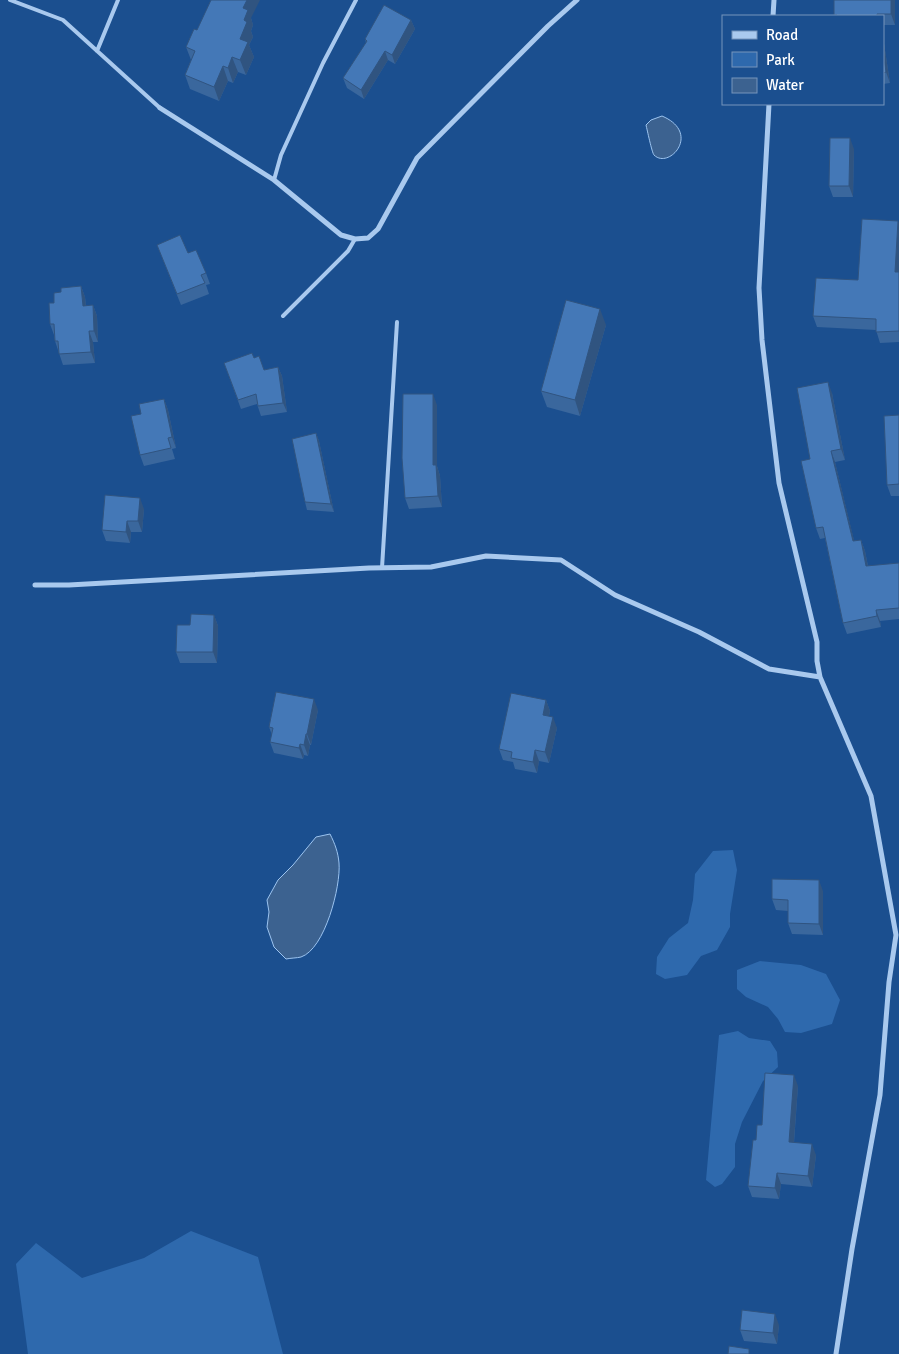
<svg xmlns="http://www.w3.org/2000/svg" width="899" height="1354" font-family="Signika,sans-serif">
  <style>
    .green { fill: #2e69ad }
    .water { fill: #3c6290; stroke: #9cc4f0 }
    .lines { fill: none; stroke-linecap: round; stroke-linejoin: round }
    .lane { stroke: #a9c9ee; stroke-width: 4 }
    .street { stroke: #a9c9ee; stroke-width: 5 }
    .wall { fill: #3a679d }
    .shaded-wall { fill: #305480 }
    .building { fill: #4478b7; stroke: #305480 }
  </style>
  <rect width="100%" height="100%" fill="#1b4f8f"/>
  <!-- green -->
  <path class="green" d="M 733,850 L 737,870 L 730,914 L 730,927 L 717,950 L 701,956 L 687,975 L 665,979 L 656,974 L 657,957 L 669,938 L 688,923 L 693,900 L 695,874 L 713,851 Z
    M 760,961 L 801,965 L 826,974 L 840,1000 L 832,1024 L 801,1033 L 785,1032 L 778,1019 L 768,1007 L 746,997 L 737,989 L 737,970 Z
    M 738,1031 L 749,1038 L 770,1041 L 777,1052 L 778,1067 L 763,1081 L 742,1122 L 735,1144 L 735,1167 L 722,1184 L 715,1187 L 706,1180 L 719,1035 Z
    M 191,1231 L 258,1257 L 283,1354 L 28,1354 L 16,1264 L 36,1243 L 82,1278 L 144,1258 Z"/>
  <!-- water -->
  <path class="water" d="M 662,116 C 702,133 669,170 654,155 C 652,153 647,129 646,125 L 651,120 Z
    M 330,834 C 335,844 338,852 339,863 C 341,886 325,949 301,957 C 297,958 291,958 286,959 L 274,947 L 267,927 L 269,912 L 267,900 L 278,880 L 293,865 L 316,837 Z"/>
  <g class="lines">
    <!-- lane -->
    <path class="lane" d="M 10,0 L 63,20 L 160,108
      M 97,51 L 118,0
      M 274,180 L 281,155 L 323,63 L 356,0
      M 283,316 L 348,251 L 355,239
      M 382,568 L 397,322"/>
    <!-- street -->
    <path class="street" d="M 773,16 L 774,0
      M 769,104 L 759,288 L 762,340 L 779,483 L 817,642 L 817,661 L 820,677 L 871,796 L 896,935 L 889,982 L 880,1095 L 852,1249 L 836,1354
      M 160,108 L 274,180 L 341,235 L 355,239 L 368,238 L 378,229 L 417,158 L 548,26 L 577,0
      M 35,585 L 69,585 L 369,568 L 431,567 L 486,556 L 561,560 L 615,595 L 699,632 L 769,669 L 820,677"/>
  </g>
  <!-- wall -->
  <path class="wall" d="M 895,0 L 895,25 L 883,25 L 883,16 L 834,16 L 834,15 Z
    M 251,18 L 253,25 L 251,31 L 253,37 L 249,45 L 254,57 L 246,75 L 238,72 L 233,83 L 228,81 L 219,101 L 190,89 L 185,75 L 191,60 L 186,47 L 197,30 Z
    M 411,20 L 415,29 L 395,64 L 388,60 L 364,99 L 347,88 L 343,78 L 366,43 L 365,39 Z
    M 883,37 L 890,83 L 883,84 Z
    M 854,149 L 853,197 L 833,197 L 829,186 Z
    M 898,221 L 899,342 L 880,343 L 876,330 L 817,327 L 813,316 L 858,280 Z
    M 157,245 L 188,253 L 206,273 L 210,284 L 206,285 L 209,294 L 181,305 Z
    M 81,286 L 85,297 L 86,306 L 93,305 L 97,316 L 98,342 L 93,342 L 95,363 L 63,365 L 55,341 L 54,335 L 50,324 L 54,303 L 61,292 Z
    M 606,325 L 580,416 L 547,407 L 541,391 Z
    M 254,358 L 264,370 L 278,367 L 282,376 L 287,412 L 261,416 L 257,404 L 241,409 L 224,363 Z
    M 832,393 L 845,460 L 835,462 L 854,541 L 861,540 L 865,551 L 868,566 L 899,563 L 899,619 L 880,621 L 881,627 L 847,634 L 843,623 L 825,538 L 820,539 L 816,528 L 810,459 Z
    M 164,399 L 168,410 L 176,448 L 172,449 L 175,459 L 144,466 L 140,455 L 141,414 Z
    M 437,405 L 437,466 L 440,476 L 442,507 L 409,509 L 405,498 Z
    M 899,415 L 899,496 L 891,496 L 887,485 Z
    M 316,433 L 319,441 L 334,512 L 307,510 L 305,502 Z
    M 144,509 L 142,532 L 131,532 L 130,543 L 106,541 L 102,530 Z
    M 214,615 L 218,626 L 217,663 L 180,663 L 176,652 L 190,625 Z
    M 546,700 L 550,711 L 549,716 L 557,728 L 549,763 L 539,761 L 537,773 L 515,769 L 513,762 L 503,760 L 499,749 Z
    M 318,710 L 311,745 L 310,745 L 308,756 L 304,755 L 303,759 L 274,753 L 270,742 L 272,735 L 269,727 Z
    M 823,891 L 823,935 L 792,934 L 788,923 L 788,911 L 776,910 L 772,899 Z
    M 798,1086 L 794,1143 L 816,1155 L 812,1187 L 781,1184 L 779,1199 L 752,1197 L 748,1186 L 756,1140 L 762,1125 Z
    M 779,1325 L 777,1344 L 744,1341 L 740,1330 Z"/>
  <!-- shaded-wall -->
  <path class="shaded-wall" d="M 247,0 L 260,0 L 251,18 L 253,25 L 251,31 L 253,37 L 249,45 L 254,57 L 246,75 L 240,60 L 240,39 L 244,20 L 243,8 Z
    M 891,0 L 895,0 L 895,25 L 891,14 Z
    M 411,20 L 415,29 L 395,64 L 392,55 Z
    M 883,37 L 890,83 L 886,72 L 883,53 Z
    M 385,51 L 388,60 L 364,99 L 361,90 Z
    M 232,57 L 238,72 L 233,83 L 228,68 Z
    M 223,66 L 228,81 L 219,101 L 214,87 Z
    M 850,138 L 854,149 L 853,197 L 849,186 Z
    M 898,221 L 899,223 L 899,282 L 895,272 Z
    M 81,286 L 85,297 L 87,317 L 83,306 Z
    M 93,305 L 97,316 L 98,342 L 94,331 Z
    M 600,309 L 606,325 L 580,416 L 575,400 Z
    M 89,331 L 93,342 L 95,363 L 91,352 Z
    M 278,367 L 282,376 L 287,412 L 283,403 Z
    M 828,382 L 832,393 L 845,460 L 841,449 Z
    M 433,394 L 437,405 L 437,466 L 440,476 L 442,507 L 438,496 L 433,465 Z
    M 164,399 L 168,410 L 176,448 L 172,437 Z
    M 316,433 L 319,441 L 334,512 L 331,504 Z
    M 831,451 L 835,462 L 857,552 L 853,541 Z
    M 140,498 L 144,509 L 142,532 L 138,521 Z
    M 127,521 L 131,532 L 130,543 L 126,532 Z
    M 861,540 L 865,551 L 870,577 L 866,566 Z
    M 876,610 L 880,621 L 881,627 L 877,616 Z
    M 214,615 L 218,626 L 217,663 L 213,652 Z
    M 314,699 L 318,710 L 311,745 L 307,734 Z
    M 546,700 L 550,711 L 547,726 L 543,715 Z
    M 553,717 L 557,728 L 549,763 L 545,752 Z
    M 306,734 L 310,745 L 308,756 L 304,745 Z
    M 300,744 L 304,755 L 303,759 L 299,748 Z
    M 535,750 L 539,761 L 537,773 L 533,762 Z
    M 819,880 L 823,891 L 823,935 L 819,924 Z
    M 794,1075 L 798,1086 L 793,1153 L 789,1142 Z
    M 812,1144 L 816,1155 L 812,1187 L 808,1176 Z
    M 777,1173 L 781,1184 L 779,1199 L 775,1188 Z
    M 775,1314 L 779,1325 L 777,1344 L 773,1333 Z"/>
  <!-- building -->
  <path class="building" d="M 211,0 L 247,0 L 243,8 L 248,10 L 244,20 L 247,22 L 240,39 L 248,42 L 240,60 L 232,57 L 228,68 L 223,66 L 214,87 L 185,75 L 195,51 L 186,47 L 194,29 L 197,30 Z
    M 834,0 L 891,0 L 891,14 L 877,14 L 877,16 L 837,16 L 837,15 L 834,15 Z
    M 384,5 L 411,20 L 392,55 L 385,51 L 361,90 L 343,78 L 367,41 L 365,39 Z
    M 883,53 L 886,72 L 883,73 Z
    M 830,138 L 850,138 L 849,186 L 829,186 Z
    M 862,219 L 898,221 L 895,272 L 899,272 L 899,331 L 876,332 L 876,319 L 813,316 L 816,278 L 858,280 Z
    M 180,235 L 188,253 L 196,250 L 206,273 L 201,275 L 205,283 L 177,294 L 157,245 Z
    M 81,286 L 83,306 L 93,305 L 94,331 L 89,331 L 91,352 L 59,354 L 58,341 L 55,341 L 54,324 L 50,324 L 49,303 L 54,303 L 54,293 L 61,292 L 61,288 Z
    M 566,300 L 600,309 L 575,400 L 541,391 Z
    M 252,353 L 254,358 L 259,356 L 264,370 L 278,367 L 283,403 L 258,406 L 256,394 L 238,400 L 224,363 Z
    M 828,382 L 841,449 L 831,451 L 853,541 L 861,540 L 866,566 L 899,563 L 899,608 L 876,610 L 877,616 L 843,623 L 823,527 L 816,528 L 801,461 L 810,459 L 797,388 Z
    M 403,394 L 433,394 L 433,465 L 436,465 L 438,496 L 405,498 L 402,458 Z
    M 164,399 L 172,437 L 168,438 L 171,448 L 140,455 L 131,416 L 141,414 L 139,404 Z
    M 899,415 L 899,484 L 887,485 L 884,416 Z
    M 316,433 L 331,504 L 305,502 L 292,439 Z
    M 105,495 L 140,498 L 138,521 L 127,521 L 126,532 L 102,530 Z
    M 191,614 L 214,615 L 213,652 L 176,652 L 177,625 L 190,625 Z
    M 276,692 L 314,699 L 307,734 L 306,734 L 304,745 L 300,744 L 299,748 L 270,742 L 273,728 L 269,727 Z
    M 511,693 L 546,700 L 543,715 L 553,717 L 545,752 L 535,750 L 533,762 L 511,758 L 512,752 L 499,749 Z
    M 772,879 L 819,880 L 819,924 L 788,923 L 788,900 L 772,899 Z
    M 765,1073 L 794,1075 L 789,1142 L 812,1144 L 808,1176 L 777,1173 L 775,1188 L 748,1186 L 753,1140 L 756,1140 L 757,1125 L 762,1125 Z
    M 742,1310 L 775,1314 L 773,1333 L 740,1330 Z
    M 729,1346 L 749,1349 L 749,1354 L 728,1354 Z"/>
  <!-- legend -->
  <rect x="722" y="15" width="162" height="90" fill="#1b4f8f" stroke="#7695bc"/>
  <rect x="732" y="31" width="25" height="8" fill="#a9c9ee" stroke="#7695bc"/>
  <text x="766" y="40" font-size="15" fill="#ffffff">Road</text>
  <rect x="732" y="52" width="25" height="15" fill="#2e69ad" stroke="#7695bc"/>
  <text x="766" y="65" font-size="15" fill="#ffffff">Park</text>
  <rect x="732" y="78" width="25" height="15" fill="#3c6290" stroke="#7695bc"/>
  <text x="766" y="90" font-size="15" fill="#ffffff">Water</text>
</svg>
